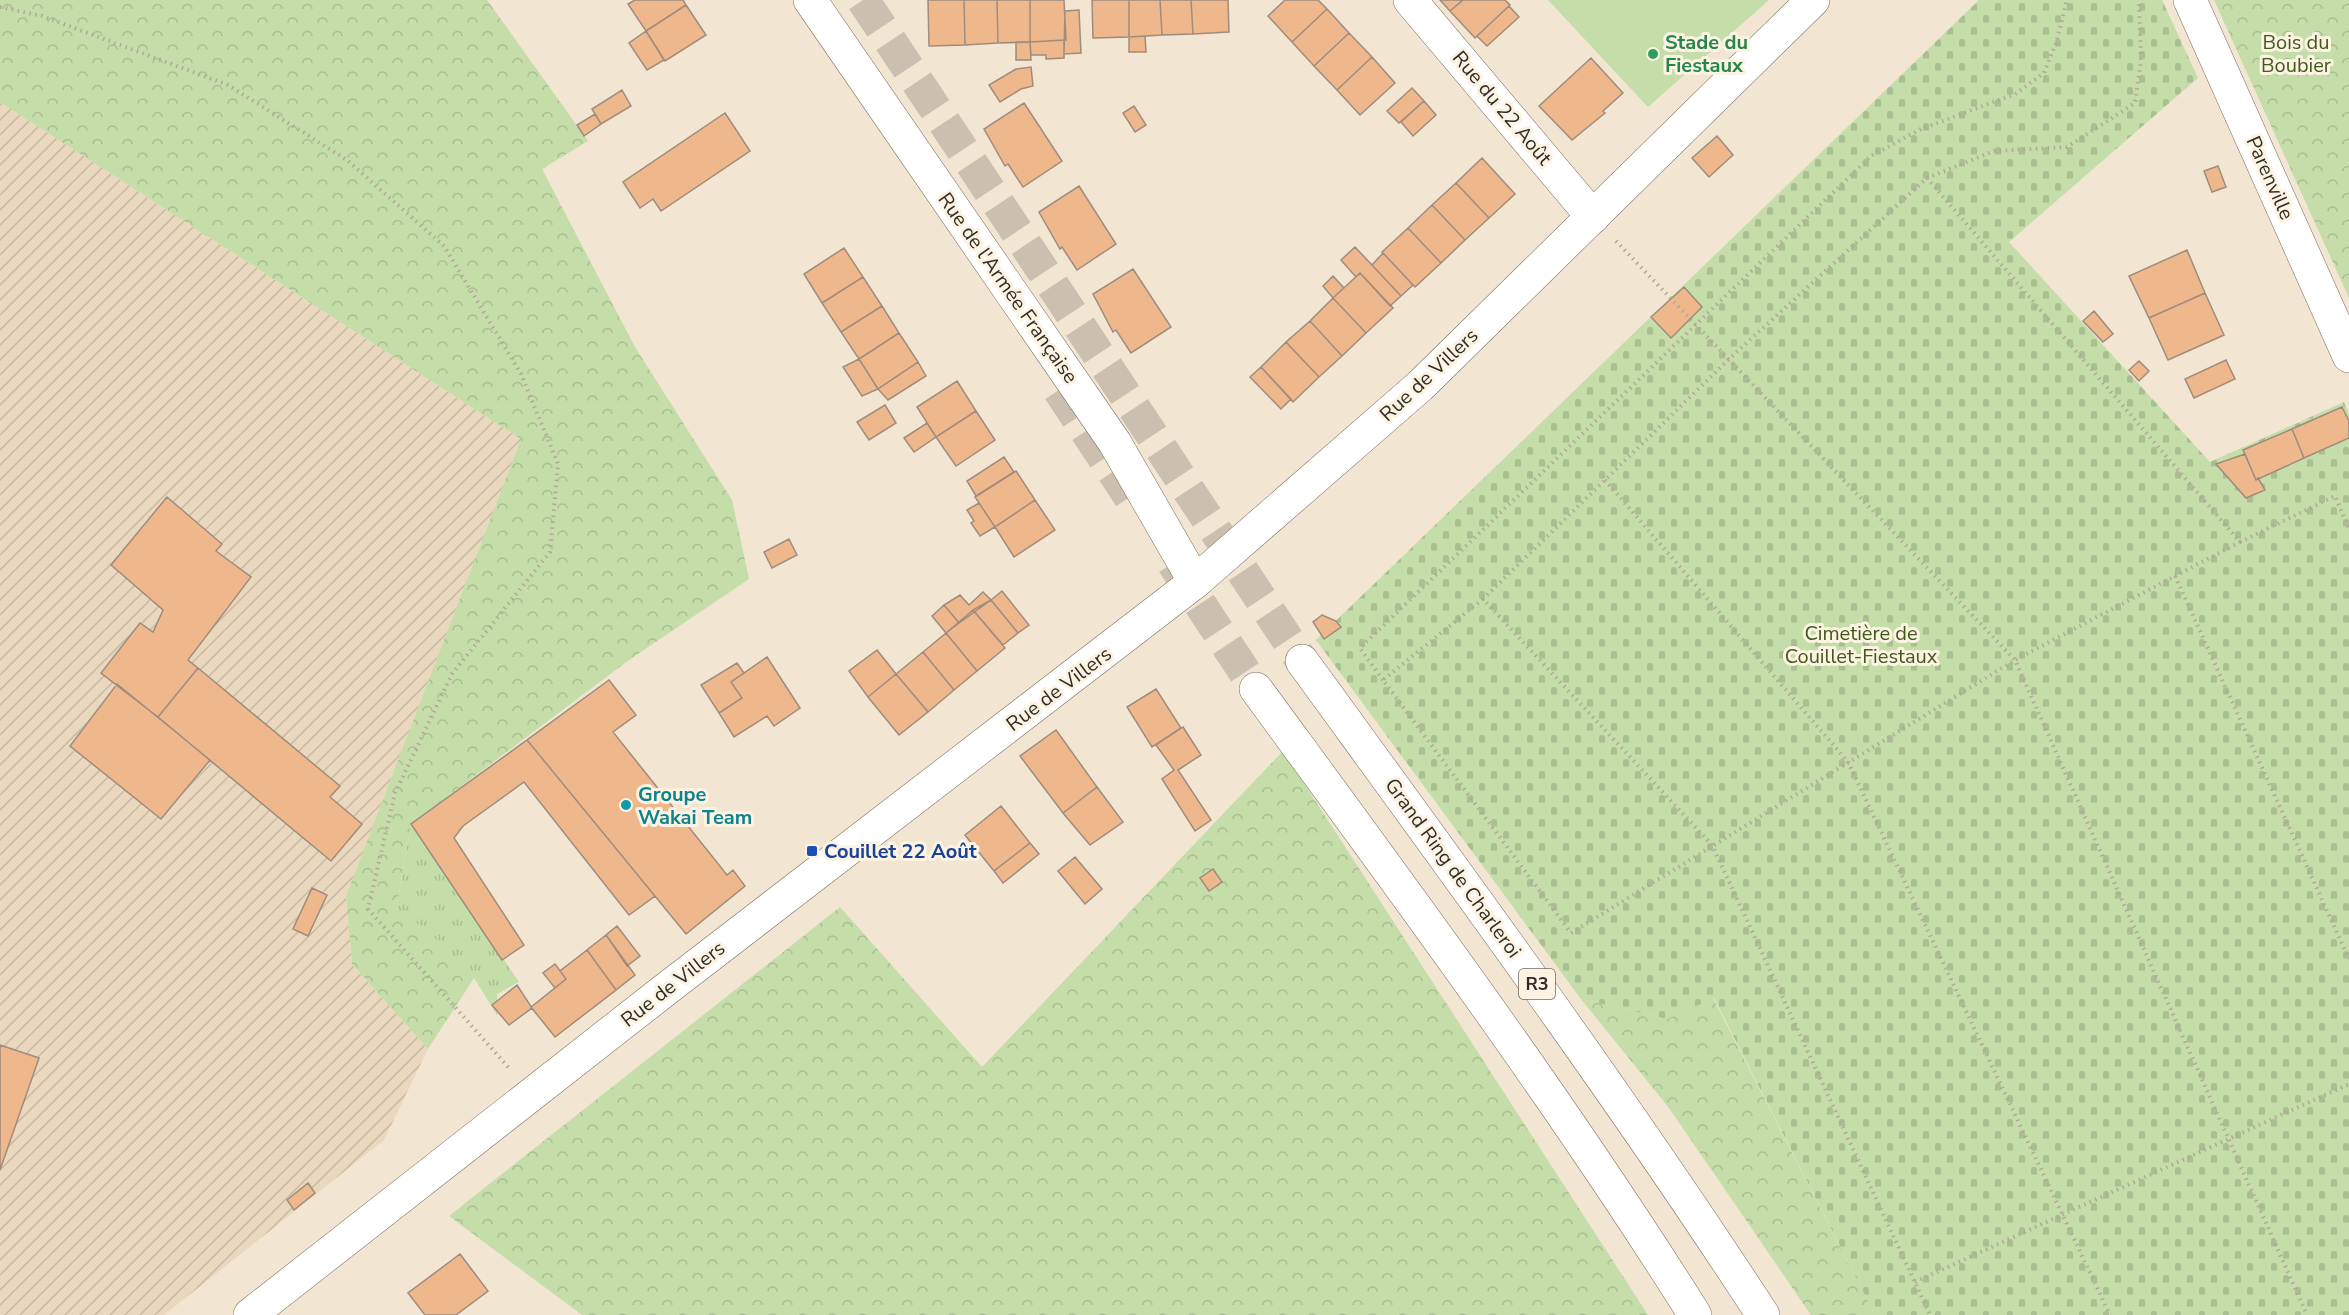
<svg xmlns="http://www.w3.org/2000/svg" width="2349" height="1315" font-family="'Nunito Sans',sans-serif">
  <style>
    .industrial { fill: url(#industrial-furrows) }
    .grass { fill: url(#grass-tufts) }
    .forest { fill: url(#forest-crowns) }
    .cemetery { fill: url(#cemetery-stones) }
    .pitch { fill: #c4dda9 }
    .building { fill: #efb78c; stroke: #9f8c7e; stroke-width: 1.5 }
    .lines { fill: none; stroke-linecap: round; stroke-linejoin: round }
    .highway-tunnel { stroke: #cbc0af; stroke-width: 33; stroke-dasharray: 33 16; stroke-linecap: butt }
    .street-casing { stroke: #796d5b; stroke-width: 34 }
    .secondary-casing { stroke: #796d5b; stroke-width: 34 }
    .highway-casing { stroke: #796d5b; stroke-width: 34 }
    .path { stroke: #b3a899; stroke-width: 4; stroke-dasharray: 1.5 4.5; stroke-linecap: butt }
    .street { stroke: #fff; stroke-width: 33 }
    .secondary { stroke: #fff; stroke-width: 33 }
    .highway { stroke: #fff; stroke-width: 33 }
    .leisure-dot { fill: #2e9e5b; stroke: #fdf3e3; stroke-width: 2 }
    .culture-dot { fill: #0f9aa8; stroke: #fdf3e3; stroke-width: 2 }
    .transit-dot { fill: #1a4fb4; stroke: #fdf3e3; stroke-width: 2 }
    .labels { text-anchor: middle; dominant-baseline: central; stroke-width: 6; stroke-linejoin: round; paint-order: stroke }
    .shield { fill: #fdf3e3; stroke: #6e685e; stroke-width: 1.5 }
    .shield-label { font-size: 18px; font-weight: bold; fill: #312c25 }
    .leisure-label { font-size: 20px; font-weight: bold; fill: #27864d; stroke: #fdf3e3; text-anchor: start }
    .park-label { font-size: 20px; fill: #405a1c; stroke: #fdf3e3 }
    .street-label { font-size: 20px; fill: #312c25; stroke: #fdf3e3 }
    .culture-label { font-size: 20px; font-weight: bold; fill: #0d838f; stroke: #fdf3e3; text-anchor: start }
    .transit-label { font-size: 20px; font-weight: bold; fill: #164399; stroke: #fdf3e3; text-anchor: start }
  </style>
  <defs>
    <pattern id="industrial-furrows" width="10" height="10" patternUnits="userSpaceOnUse" patternTransform="scale(1.5)"><rect width="10" height="10" fill="#e9d8bd"/><path d="M-1 1l2-2M0 10L10 0M9 11l2-2" fill="none" stroke="#c8baa2"/></pattern>
    <pattern id="grass-tufts" width="24" height="20" patternUnits="userSpaceOnUse" patternTransform="scale(1.5)"><rect width="24" height="20" fill="#c4dda9"/><path d="M3 7l-1-3M5 7V3M7 7l1-3M15 17l-1-3M17 17v-4M19 17l1-3" fill="none" stroke="#a9be91"/></pattern>
    <pattern id="forest-crowns" width="20" height="18" patternUnits="userSpaceOnUse" patternTransform="scale(1.5)"><rect width="20" height="18" fill="#c4dda9"/><path d="M2 6a3 3 0 1 1 6 0M12 15a3 3 0 1 1 6 0" fill="none" stroke="#a9be91"/></pattern>
    <pattern id="cemetery-stones" width="16" height="16" patternUnits="userSpaceOnUse" patternTransform="scale(1.5)"><rect width="16" height="16" fill="#c4dda9"/><path d="M2 7V4a2 2 0 0 1 4 0v3zM10 15v-3a2 2 0 0 1 4 0v3z" fill="#a9be91"/></pattern>
  </defs>
  <rect width="100%" height="100%" fill="#f2e5d1"/>
  <!-- industrial -->
  <path class="industrial" d="M 0,102 L 521,439 L 346,896 L 352,964 L 428,1049 L 384,1140 L 164,1315 L 0,1315 Z"/>
  <!-- grass -->
  <path class="grass" d="M 411,824 L 519,982 L 497,994 L 497,1015 L 474,978 L 396,910 Z"/>
  <!-- forest -->
  <path class="forest" d="M 0,0 L 487,0 L 588,141 L 542,169 L 635,347 L 732,500 L 749,579 L 629,660 L 411,824 L 396,910 L 426,929 L 474,978 L 428,1049 L 352,964 L 346,896 L 521,439 L 0,102 Z
    M 2214,0 L 2349,0 L 2349,298 Z
    M 1283,751 L 1648,1315 L 582,1315 L 449,1216 L 840,907 L 982,1067 Z
    M 1713,998 L 1875,1315 L 1811,1315 L 1669,1108 L 1581,999 L 1667,1019 Z"/>
  <!-- cemetery -->
  <path class="cemetery" d="M 1979,0 L 2162,0 L 2198,78 L 2009,242 L 2210,462 L 2344,402 L 2349,414 L 2349,1315 L 1875,1315 L 1714,998 L 1667,1019 L 1581,999 L 1316,640 Z"/>
  <!-- pitch -->
  <path class="pitch" d="M 1548,0 L 1769,0 L 1648,107 Z"/>
  <!-- building -->
  <path class="building" d="M 635,0 L 683,0 L 686,5 L 646,31 L 628,4 Z
    M 928,0 L 964,0 L 965,45 L 929,46 Z
    M 964,0 L 997,0 L 998,43 L 965,45 Z
    M 997,0 L 1030,0 L 1030,42 L 998,43 Z
    M 1030,0 L 1064,0 L 1066,40 L 1030,42 Z
    M 1092,0 L 1129,0 L 1129,37 L 1093,38 Z
    M 1129,0 L 1160,0 L 1162,35 L 1129,37 Z
    M 1160,0 L 1191,0 L 1193,34 L 1162,35 Z
    M 1191,0 L 1228,0 L 1229,32 L 1193,34 Z
    M 1285,0 L 1318,0 L 1327,9 L 1292,42 L 1268,16 Z
    M 1440,0 L 1463,0 L 1450,11 Z
    M 1463,0 L 1505,0 L 1510,5 L 1475,38 L 1450,11 Z
    M 686,5 L 706,35 L 665,61 L 646,31 Z
    M 1509,6 L 1519,17 L 1487,46 L 1477,36 Z
    M 1327,9 L 1349,33 L 1314,66 L 1292,42 Z
    M 1079,10 L 1081,53 L 1064,54 L 1065,11 Z
    M 646,31 L 664,60 L 647,70 L 629,43 Z
    M 1349,33 L 1372,57 L 1337,90 L 1314,66 Z
    M 1145,36 L 1146,52 L 1129,52 L 1129,37 Z
    M 1064,40 L 1064,58 L 1046,59 L 1046,55 L 1031,55 L 1030,42 Z
    M 1016,42 L 1030,42 L 1031,60 L 1016,60 Z
    M 1372,57 L 1395,83 L 1360,115 L 1337,90 Z
    M 1591,58 L 1623,93 L 1603,111 L 1605,113 L 1572,140 L 1539,106 Z
    M 1031,67 L 1033,86 L 1021,89 L 1000,102 L 989,85 L 1016,69 Z
    M 1412,88 L 1424,101 L 1399,123 L 1387,111 Z
    M 622,90 L 631,106 L 601,124 L 592,109 Z
    M 1424,101 L 1436,115 L 1413,136 L 1401,122 Z
    M 1024,103 L 1062,161 L 1023,187 L 1008,164 L 1005,166 L 984,129 Z
    M 1134,106 L 1146,125 L 1135,132 L 1123,113 Z
    M 725,113 L 750,151 L 661,211 L 653,199 L 640,208 L 623,182 Z
    M 595,114 L 601,124 L 584,136 L 577,125 Z
    M 1717,136 L 1733,155 L 1709,177 L 1692,158 Z
    M 1482,158 L 1515,194 L 1489,218 L 1456,183 Z
    M 2218,166 L 2226,187 L 2212,192 L 2204,171 Z
    M 1456,183 L 1489,218 L 1465,240 L 1432,205 Z
    M 1079,186 L 1116,244 L 1077,270 L 1062,247 L 1060,249 L 1039,212 Z
    M 1432,205 L 1465,240 L 1441,263 L 1408,228 Z
    M 1408,228 L 1441,263 L 1415,287 L 1382,252 Z
    M 1355,247 L 1401,296 L 1390,306 L 1360,273 L 1356,277 L 1341,260 Z
    M 844,248 L 863,277 L 822,303 L 804,274 Z
    M 2187,250 L 2205,293 L 2149,318 L 2129,276 Z
    M 1383,253 L 1413,285 L 1401,296 L 1372,265 Z
    M 1133,269 L 1171,327 L 1131,353 L 1116,330 L 1113,332 L 1093,294 Z
    M 1360,273 L 1393,308 L 1366,333 L 1333,298 Z
    M 1333,276 L 1344,288 L 1333,298 L 1323,286 Z
    M 863,277 L 882,306 L 841,332 L 822,303 Z
    M 1684,287 L 1702,307 L 1671,338 L 1651,317 Z
    M 2205,293 L 2224,335 L 2168,360 L 2149,318 Z
    M 1333,298 L 1366,333 L 1342,356 L 1310,321 Z
    M 882,306 L 899,333 L 859,359 L 841,332 Z
    M 2094,311 L 2113,334 L 2103,342 L 2083,321 Z
    M 1310,321 L 1342,356 L 1319,377 L 1286,342 Z
    M 899,333 L 918,362 L 878,389 L 859,359 Z
    M 1286,342 L 1319,377 L 1293,402 L 1261,367 Z
    M 859,359 L 878,389 L 862,396 L 843,367 Z
    M 2226,360 L 2235,379 L 2194,398 L 2185,379 Z
    M 2139,361 L 2149,371 L 2139,381 L 2129,370 Z
    M 918,362 L 926,376 L 888,400 L 878,389 Z
    M 1261,367 L 1291,399 L 1281,409 L 1250,377 Z
    M 957,381 L 976,411 L 936,437 L 917,407 Z
    M 885,405 L 896,423 L 869,440 L 857,422 Z
    M 2342,407 L 2349,421 L 2349,438 L 2304,458 L 2292,429 Z
    M 976,411 L 995,440 L 956,466 L 936,437 Z
    M 927,423 L 936,437 L 914,452 L 904,438 Z
    M 2292,429 L 2304,458 L 2256,480 L 2243,450 Z
    M 2245,454 L 2256,480 L 2258,478 L 2265,490 L 2246,498 L 2216,464 Z
    M 1004,457 L 1014,472 L 976,496 L 967,481 Z
    M 1016,471 L 1035,500 L 995,527 L 975,497 Z
    M 167,497 L 222,544 L 216,551 L 251,577 L 188,660 L 198,668 L 158,717 L 101,673 L 140,623 L 153,632 L 163,610 L 111,565 Z
    M 1035,500 L 1055,530 L 1014,557 L 995,527 Z
    M 979,503 L 995,527 L 980,536 L 971,523 L 974,521 L 967,510 Z
    M 789,539 L 797,555 L 772,568 L 764,552 Z
    M 1002,591 L 1029,625 L 1018,633 L 991,600 Z
    M 983,592 L 991,600 L 959,623 L 944,605 L 960,595 L 969,605 Z
    M 991,600 L 1018,633 L 1003,645 L 973,610 Z
    M 944,605 L 959,623 L 946,633 L 932,616 Z
    M 973,610 L 1005,648 L 977,671 L 946,633 Z
    M 1322,615 L 1336,621 L 1341,627 L 1324,639 L 1313,622 Z
    M 946,633 L 977,671 L 954,690 L 923,652 Z
    M 877,650 L 896,674 L 868,697 L 849,671 Z
    M 923,652 L 954,690 L 928,712 L 896,674 Z
    M 767,657 L 800,708 L 774,726 L 767,716 L 734,737 L 719,713 L 742,698 L 731,682 Z
    M 737,663 L 744,673 L 731,682 L 742,698 L 719,713 L 701,685 Z
    M 198,668 L 340,786 L 330,797 L 362,824 L 331,861 L 158,717 Z
    M 896,674 L 928,712 L 899,735 L 868,697 Z
    M 609,680 L 636,715 L 613,732 L 727,875 L 733,870 L 745,886 L 686,934 L 527,740 Z
    M 117,684 L 210,760 L 161,819 L 70,746 Z
    M 1156,689 L 1181,728 L 1152,747 L 1127,707 Z
    M 1183,727 L 1201,755 L 1178,770 L 1211,820 L 1195,831 L 1162,779 L 1174,770 L 1156,745 Z
    M 1056,730 L 1097,787 L 1063,813 L 1020,756 Z
    M 527,740 L 655,896 L 629,915 L 524,782 L 463,826 L 454,838 L 524,945 L 502,960 L 411,824 Z
    M 1097,787 L 1123,822 L 1090,845 L 1063,813 Z
    M 1001,806 L 1030,843 L 994,871 L 965,835 Z
    M 1030,843 L 1039,854 L 1003,883 L 994,871 Z
    M 1075,857 L 1102,889 L 1085,904 L 1058,871 Z
    M 1213,869 L 1222,882 L 1209,891 L 1200,878 Z
    M 312,888 L 327,895 L 308,936 L 293,929 Z
    M 617,926 L 640,956 L 627,966 L 606,935 Z
    M 606,935 L 635,975 L 616,990 L 587,950 Z
    M 587,950 L 616,990 L 555,1037 L 531,1007 L 566,979 L 560,971 Z
    M 555,964 L 566,979 L 555,988 L 543,973 Z
    M 517,985 L 532,1008 L 509,1025 L 492,1005 Z
    M 0,1045 L 39,1058 L 0,1170 Z
    M 308,1183 L 315,1193 L 294,1210 L 287,1200 Z
    M 460,1254 L 488,1291 L 456,1315 L 425,1315 L 408,1293 Z"/>
  <g class="lines">
    <!-- highway-tunnel -->
    <path class="highway-tunnel" d="M 863,0 L 1302,661
      M 1059,390 L 1130,497
      M 1173,563 L 1256,689"/>
    <!-- street casing -->
    <g class="street-casing">
      <path id="street" d="M 810,0 L 1115,443 L 1195,582
        M 1410,0 L 1593,217
        M 2190,0 L 2349,356"/>
    </g>
    <!-- secondary casing -->
    <g class="secondary-casing">
      <path id="secondary" d="M 250,1315 L 661,993 L 1195,582 L 1420,386 L 1813,0"/>
    </g>
    <!-- highway casing -->
    <g class="highway-casing">
      <path id="highway" d="M 1302,661 C 1459,877 1617,1091 1763,1315
        M 1256,689 C 1407,895 1559,1099 1695,1315"/>
    </g>
    <!-- path -->
    <path class="path" d="M 0,7 L 42,16 L 228,85 L 347,160 L 444,246 L 521,374 L 558,464 L 550,552 L 452,674 L 395,793 L 368,909 L 509,1068
      M 1927,178 L 1994,151 L 2067,147 L 2135,103 L 2141,60 L 2139,0
      M 1616,241 L 2015,660 L 2307,1315
      M 1605,480 L 1848,762 L 2110,1315
      M 2240,542 L 2335,496 L 2349,529
      M 2175,576 L 2349,959
      M 1483,599 L 1383,680 L 1571,933 L 2015,660 L 2240,542 L 1927,178 L 1728,360 L 1483,599 L 1712,845 L 1930,1315
      M 1383,680 L 1360,648 L 1871,156 L 1921,129 L 2015,94 L 2044,73 L 2056,43 L 2067,0
      M 1915,1282 L 2349,1084"/>
    <!-- street -->
    <use href="#street" class="street"/>
    <!-- secondary -->
    <use href="#secondary" class="secondary"/>
    <!-- highway -->
    <use href="#highway" class="highway"/>
  </g>
  <!-- markers -->
  <circle class="leisure-dot" cx="1653" cy="54" r="6"/>
  <circle class="culture-dot" cx="626" cy="805" r="6"/>
  <rect class="transit-dot" x="806" y="845" width="12" height="12" rx="3"/>
  <g class="labels">
    <!-- shield labels -->
    <rect class="shield" x="1519" y="969" width="36" height="30" rx="4.5"/>
    <g class="shield-label">
      <text x="1537" y="984">R3</text>
    </g>
    <!-- leisure labels -->
    <g class="leisure-label">
      <text x="1665" y="42">Stade du<tspan x="1665" dy="23">Fiestaux</tspan></text>
    </g>
    <!-- park labels -->
    <g class="park-label">
      <text x="2296" y="42">Bois du<tspan x="2296" dy="23">Boubier</tspan></text>
      <text x="1861" y="633">Cimetière de<tspan x="1861" dy="23">Couillet-Fiestaux</tspan></text>
    </g>
    <!-- street labels -->
    <g class="street-label">
      <text transform="translate(1502 108) rotate(50)">Rue du 22 Août</text>
      <text transform="translate(2270 178) rotate(66)">Parenville</text>
      <text transform="translate(1008 288) rotate(55)">Rue de l'Armée Française</text>
      <text transform="translate(1429 375) rotate(-43)">Rue de Villers</text>
      <text transform="translate(1059 689) rotate(-37)">Rue de Villers</text>
      <text transform="translate(1453 868) rotate(54)">Grand Ring de Charleroi</text>
      <text transform="translate(673 984) rotate(-38)">Rue de Villers</text>
    </g>
    <!-- culture labels -->
    <g class="culture-label">
      <text x="638" y="794">Groupe<tspan x="638" dy="23">Wakai Team</tspan></text>
    </g>
    <!-- transit labels -->
    <g class="transit-label">
      <text x="824" y="851">Couillet 22 Août</text>
    </g>
  </g>
</svg>
